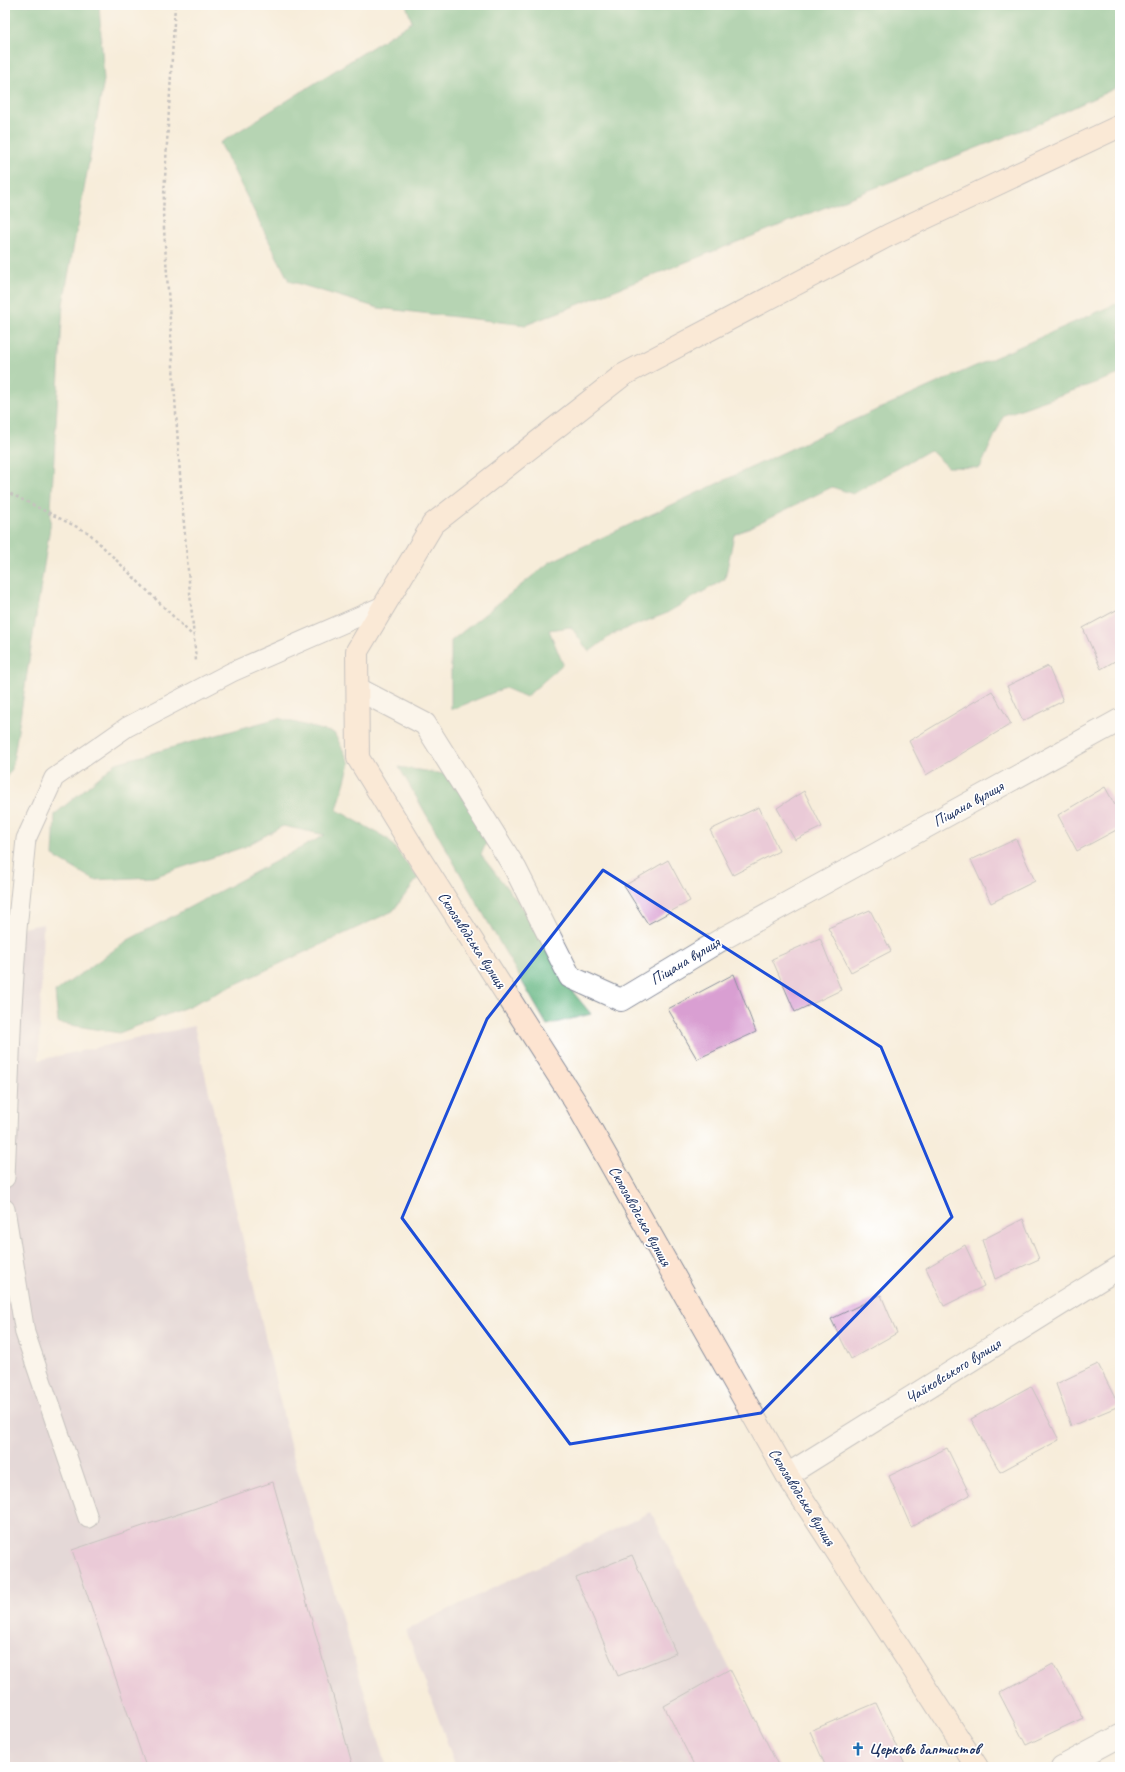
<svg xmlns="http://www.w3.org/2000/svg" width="1125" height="1772" font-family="Caveat,sans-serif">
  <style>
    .industrial { fill: #cdbed2 }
    .forest { fill: #66b783; stroke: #407370 }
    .building { fill: #d99fd2 }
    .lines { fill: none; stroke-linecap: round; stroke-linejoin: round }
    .lane-casing { stroke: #898e9c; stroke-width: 21 }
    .street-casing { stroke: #898e9c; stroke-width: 24 }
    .secondary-casing { stroke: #898e9c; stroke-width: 24 }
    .path { stroke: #898e9c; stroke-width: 2.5; stroke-dasharray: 3 3; stroke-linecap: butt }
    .lane { stroke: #fff; stroke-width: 19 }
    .street { stroke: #fff; stroke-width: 22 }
    .secondary { stroke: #fde4d1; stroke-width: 22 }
    .marked { fill: none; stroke: #1d4ed8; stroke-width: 3; stroke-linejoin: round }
    .labels { text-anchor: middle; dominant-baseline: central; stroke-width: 3.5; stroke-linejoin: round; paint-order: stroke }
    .street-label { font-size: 16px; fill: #1b2f5e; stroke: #fff }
    .poi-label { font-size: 16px; font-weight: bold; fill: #1b2f5e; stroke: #fff; text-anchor: start }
  </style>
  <rect width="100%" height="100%" fill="#fff"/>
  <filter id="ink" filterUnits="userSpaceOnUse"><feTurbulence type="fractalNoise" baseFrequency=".025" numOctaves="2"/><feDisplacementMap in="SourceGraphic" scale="8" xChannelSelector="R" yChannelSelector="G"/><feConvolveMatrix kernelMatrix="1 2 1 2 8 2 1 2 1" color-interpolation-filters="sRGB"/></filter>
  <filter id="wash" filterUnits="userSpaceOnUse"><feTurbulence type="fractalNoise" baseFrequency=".012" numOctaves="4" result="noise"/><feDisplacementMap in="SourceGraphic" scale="16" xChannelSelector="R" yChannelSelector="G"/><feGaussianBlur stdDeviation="0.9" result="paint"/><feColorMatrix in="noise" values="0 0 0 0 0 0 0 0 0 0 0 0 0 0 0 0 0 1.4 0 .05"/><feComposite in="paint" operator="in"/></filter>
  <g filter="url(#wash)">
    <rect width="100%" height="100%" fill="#f7edda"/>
    <!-- industrial -->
    <path class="industrial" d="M 43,924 L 39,1060 L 194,1026 L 291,1449 L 387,1767 L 5,1767 L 5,931 Z
      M 651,1512 L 779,1767 L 456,1767 L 406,1630 Z"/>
    <!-- forest -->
    <path class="forest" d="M 5,5 L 99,5 L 104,80 L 63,304 L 50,527 L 12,769 L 5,779 Z
      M 406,5 L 1120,5 L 1120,86 L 1040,123 L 526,325 L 378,308 L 289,281 L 220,143 L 412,22 Z
      M 1120,302 L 1120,374 L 1004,415 L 980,468 L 948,467 L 930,450 L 853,494 L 832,487 L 734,535 L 725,579 L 665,614 L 613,634 L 589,652 L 571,627 L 549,630 L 563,664 L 526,697 L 505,688 L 451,710 L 451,641 L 550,562 L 829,431 Z
      M 278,718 L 334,733 L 350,763 L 337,810 L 388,839 L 418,878 L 393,911 L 187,1007 L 119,1033 L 58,1023 L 55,992 L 128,940 L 325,835 L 283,826 L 244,847 L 153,877 L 94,880 L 53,856 L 55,814 L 116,763 Z
      M 399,767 L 457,776 L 487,841 L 481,855 L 537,926 L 572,991 L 591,1014 L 547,1025 Z"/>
    <g id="blocks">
      <!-- building -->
      <path class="building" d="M 1120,608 L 1120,658 L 1101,669 L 1083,628 Z
        M 1048,666 L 1063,701 L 1023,721 L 1007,686 Z
        M 992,691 L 1011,724 L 926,775 L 909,741 Z
        M 1105,787 L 1120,814 L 1120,828 L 1077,851 L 1058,815 Z
        M 804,791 L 822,827 L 795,840 L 777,808 Z
        M 759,807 L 779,851 L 733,875 L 710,830 Z
        M 1016,839 L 1035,881 L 991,903 L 971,860 Z
        M 668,860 L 690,901 L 648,924 L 624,886 Z
        M 870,910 L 891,951 L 851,972 L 828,928 Z
        M 820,938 L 841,990 L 795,1012 L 772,959 Z
        M 734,974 L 756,1032 L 697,1059 L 668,1009 Z
        M 1023,1219 L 1039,1259 L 995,1279 L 982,1240 Z
        M 965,1245 L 984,1286 L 944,1306 L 926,1268 Z
        M 881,1295 L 897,1333 L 851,1359 L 831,1319 Z
        M 1098,1364 L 1119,1406 L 1071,1426 L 1056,1384 Z
        M 1031,1386 L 1059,1440 L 1000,1472 L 971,1419 Z
        M 947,1448 L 970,1495 L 911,1527 L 889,1476 Z
        M 273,1482 L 353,1767 L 146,1767 L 72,1550 Z
        M 632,1555 L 676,1653 L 618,1676 L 576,1578 Z
        M 1053,1664 L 1083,1718 L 1026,1745 L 999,1693 Z
        M 730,1669 L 779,1767 L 695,1767 L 664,1706 Z
        M 876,1703 L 906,1767 L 826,1767 L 810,1731 Z"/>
    </g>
  </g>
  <g filter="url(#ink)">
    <use href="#blocks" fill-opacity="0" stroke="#898e9c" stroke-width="1"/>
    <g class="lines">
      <!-- lane casing -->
      <g class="lane-casing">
        <path id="lane" d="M 5,1178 L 12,1007 L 17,929 L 26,839 L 54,778 L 127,727 L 232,672 L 385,605
          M 5,1209 L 25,1333 L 88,1518"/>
      </g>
      <!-- street casing -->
      <g class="street-casing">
        <path id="street" d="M 358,689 L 425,724 L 515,868 L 570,977 L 621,1000 L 724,938 L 1120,720
          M 787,1475 L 1120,1267
          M 1062,1767 L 1120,1736"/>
      </g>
      <!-- secondary casing -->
      <g class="secondary-casing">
        <path id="secondary" d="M 977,1767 L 787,1475 L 576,1103 L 418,856 L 358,758 L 357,651 L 433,524 L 623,375 L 889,235 L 1120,126"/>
      </g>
      <!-- path -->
      <path class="path" d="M 175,5 L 163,213 L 181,490 L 196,661
        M 5,491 L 89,533 L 193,636"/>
      <!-- lane -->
      <use href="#lane" class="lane"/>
      <!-- street -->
      <use href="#street" class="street"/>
      <!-- secondary -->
      <use href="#secondary" class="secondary"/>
    </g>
  </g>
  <!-- marked area -->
  <path d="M0 0H1125V1772H0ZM 603,870 L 881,1047 L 952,1217 L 761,1413 L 570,1444 L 402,1218 L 487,1019 Z" fill="#f7edda" fill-opacity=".55" fill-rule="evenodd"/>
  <path class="marked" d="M 603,870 L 881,1047 L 952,1217 L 761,1413 L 570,1444 L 402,1218 L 487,1019 Z"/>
  <!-- icons -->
  <defs>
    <g id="church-bare" transform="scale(1.08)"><path d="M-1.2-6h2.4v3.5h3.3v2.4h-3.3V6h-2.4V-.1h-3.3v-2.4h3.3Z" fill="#1f6fb2" stroke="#fff" stroke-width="2.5" paint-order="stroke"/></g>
  </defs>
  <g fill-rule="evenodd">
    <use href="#church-bare" x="858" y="1749"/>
  </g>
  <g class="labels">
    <!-- street labels -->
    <g class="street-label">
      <text transform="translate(968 804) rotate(-29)">Піщана вулиця</text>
      <text transform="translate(472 940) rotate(57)">Склозаводська вулиця</text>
      <text transform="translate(685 961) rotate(-31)">Піщана вулиця</text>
      <text transform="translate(640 1216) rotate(61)">Склозаводська вулиця</text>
      <text transform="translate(953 1371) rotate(-32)">Чайковського вулиця</text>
      <text transform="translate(802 1497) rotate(58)">Склозаводська вулиця</text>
    </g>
    <!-- poi labels -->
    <g class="poi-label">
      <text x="869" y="1749">Церковь баптистов</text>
    </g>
  </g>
  <!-- margin -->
  <rect width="1125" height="1772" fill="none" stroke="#fff" stroke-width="20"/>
</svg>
